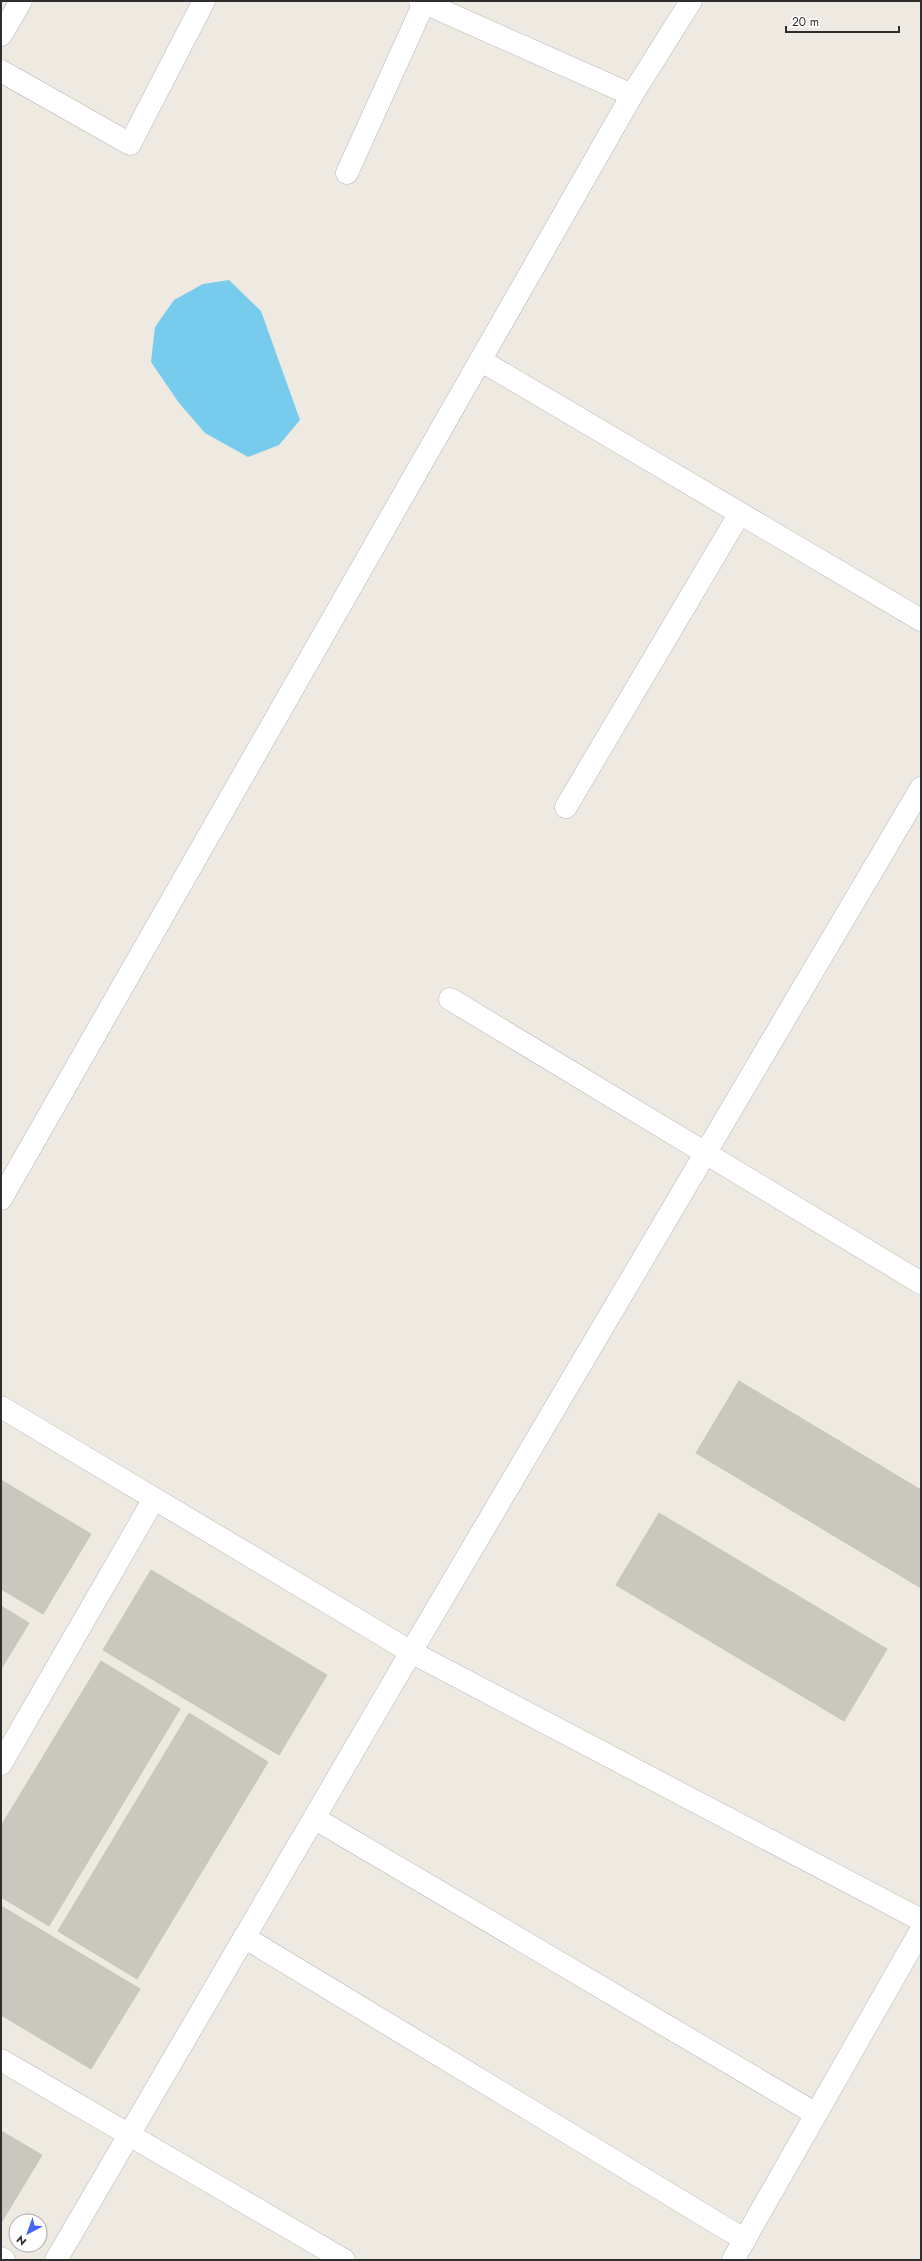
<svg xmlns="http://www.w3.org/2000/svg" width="922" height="2261" font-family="Jost,sans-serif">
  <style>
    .water { fill: #77cced }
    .building { fill: #cac7bf; stroke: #cac5ba }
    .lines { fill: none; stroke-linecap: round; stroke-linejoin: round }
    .minor-casing { stroke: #b4b7c0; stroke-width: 23 }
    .minor { stroke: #fff; stroke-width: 22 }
  </style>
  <rect width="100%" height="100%" fill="#eee9e1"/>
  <!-- water -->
  <path class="water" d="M 229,280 L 261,311 L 300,420 L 279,445 L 248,457 L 205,433 L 179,403 L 151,362 L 155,327 L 174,300 L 203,284 Z"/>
  <!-- building -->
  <path class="building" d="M 739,1381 L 921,1490 L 921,1588 L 696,1453 Z
    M 1,1480 L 91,1534 L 43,1614 L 1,1589 Z
    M 659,1513 L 887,1649 L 844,1721 L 616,1585 Z
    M 151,1570 L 327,1675 L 279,1755 L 103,1650 Z
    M 1,1606 L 29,1623 L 1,1669 Z
    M 101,1661 L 180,1709 L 49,1926 L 1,1897 L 1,1826 Z
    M 189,1713 L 268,1762 L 137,1979 L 58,1931 Z
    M 1,1906 L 140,1989 L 91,2069 L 1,2015 Z
    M 1,2131 L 42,2155 L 1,2223 Z"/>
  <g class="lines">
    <!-- minor casing -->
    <g class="minor-casing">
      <path id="minor" d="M 420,1 L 632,95
        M 1,35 L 21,1
        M 1,71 L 130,144 L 204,1
        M 347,173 L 424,3
        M 480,360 L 921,620
        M 566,807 L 740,513
        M 450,999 L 921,1283
        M 1,1199 L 632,95 L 691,1
        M 1,1407 L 411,1652 L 921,1920
        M 1,1764 L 154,1499
        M 314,1818 L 816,2114
        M 244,1937 L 745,2240
        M 1,2060 L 344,2260
        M 1,2258 L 4,2260
        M 56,2260 L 411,1652 L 921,788
        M 733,2260 L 921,1930"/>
    </g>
    <!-- minor -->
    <use href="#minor" class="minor"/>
  </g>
  <!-- border -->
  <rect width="922" height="2261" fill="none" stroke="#2e2e2e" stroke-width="4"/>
  <!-- north arrow -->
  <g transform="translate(28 2233) rotate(221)"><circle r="19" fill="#ffffff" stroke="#ababab"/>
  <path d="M0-3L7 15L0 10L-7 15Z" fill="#4665f6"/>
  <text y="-6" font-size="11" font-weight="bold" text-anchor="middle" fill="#2e2e2e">N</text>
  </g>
  <!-- scale -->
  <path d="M786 26v6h113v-6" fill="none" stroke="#2e2e2e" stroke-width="2"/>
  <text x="792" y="26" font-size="12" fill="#2e2e2e" stroke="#ffffff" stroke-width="3" paint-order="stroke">20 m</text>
</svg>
